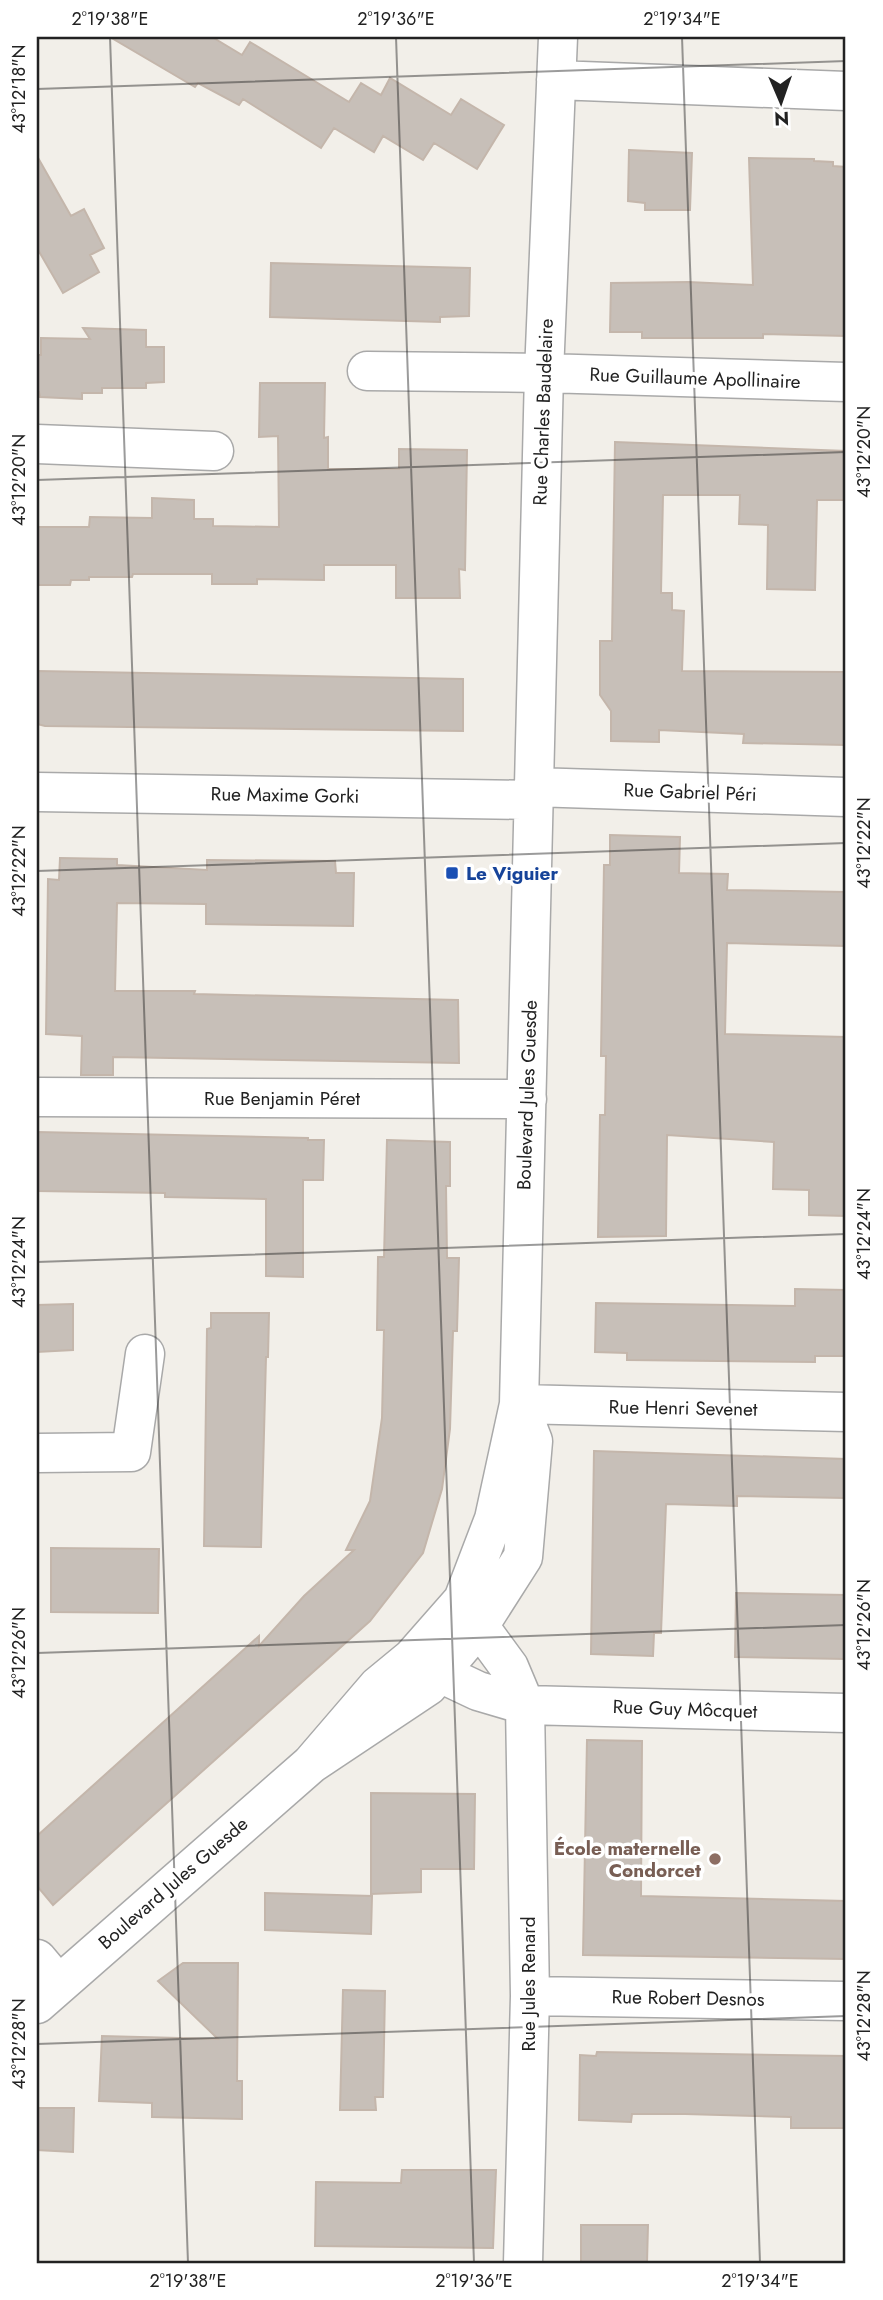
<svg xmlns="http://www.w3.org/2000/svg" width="883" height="2300" font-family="Jost,sans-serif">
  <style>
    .building { fill: #c7bfb8; stroke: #c4b6ab; stroke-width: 2 }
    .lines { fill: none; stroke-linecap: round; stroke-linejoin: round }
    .street-casing { stroke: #a9a9a9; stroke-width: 41 }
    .street { stroke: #fff; stroke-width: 38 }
    .ticks { fill: none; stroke: #222; stroke-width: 2; stroke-opacity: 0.45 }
    .transit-dot { fill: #1a4fb4; stroke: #fff; stroke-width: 2.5 }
    .education-dot { fill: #8d6e63; stroke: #fff; stroke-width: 2.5 }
    .labels { text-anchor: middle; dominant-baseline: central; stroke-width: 7; stroke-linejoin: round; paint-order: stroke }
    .street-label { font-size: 19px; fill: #222; stroke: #fff }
    .transit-label { font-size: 19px; font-weight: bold; fill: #164399; stroke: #fff; text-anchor: start }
    .education-label { font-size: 19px; font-weight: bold; fill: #785e54; stroke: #fff; text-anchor: end }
    .neatline { fill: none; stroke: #222; stroke-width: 2.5 }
    .ticks-label { font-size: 18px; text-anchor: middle; fill: #222 }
  </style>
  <rect width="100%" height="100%" fill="#f2efe9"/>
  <!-- building -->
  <path class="building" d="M 110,37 L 212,37 L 242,55 L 250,42 L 349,102 L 361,83 L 381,95 L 390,78 L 451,115 L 461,99 L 504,125 L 477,169 L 434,143 L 423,160 L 383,136 L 374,152 L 334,128 L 321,148 L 243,99 L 239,105 L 198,83 L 195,87 Z
    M 629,150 L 692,153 L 690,210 L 645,210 L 645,203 L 628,201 Z
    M 37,156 L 71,216 L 84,209 L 104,248 L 90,255 L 99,272 L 63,293 L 37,248 Z
    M 749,158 L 814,159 L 814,161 L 833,162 L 833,166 L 846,167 L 846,336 L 763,334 L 763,338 L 642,338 L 642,332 L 610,332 L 611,283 L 688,282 L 753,285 Z
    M 271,263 L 470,268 L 469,316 L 440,317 L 440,322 L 270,317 Z
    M 83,328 L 146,330 L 146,347 L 164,347 L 164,382 L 146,383 L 146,388 L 102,388 L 102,393 L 82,393 L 82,399 L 40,397 L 39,392 L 37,392 L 37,355 L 41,355 L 41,338 L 90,339 Z
    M 260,383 L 325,383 L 324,438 L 328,437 L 328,469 L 399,469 L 399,449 L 467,450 L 465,570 L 459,569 L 460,598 L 396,598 L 396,565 L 324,565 L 324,580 L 257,579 L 257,584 L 212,584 L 212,574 L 133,574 L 132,577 L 89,577 L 89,580 L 71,580 L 70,585 L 37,585 L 37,527 L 89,527 L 90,517 L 152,518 L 152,498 L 194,500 L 194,519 L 213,519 L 213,526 L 279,527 L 278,436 L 259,437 Z
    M 615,442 L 846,451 L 846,500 L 817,500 L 815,590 L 767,589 L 768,525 L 739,524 L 740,495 L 663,495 L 661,593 L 672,593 L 672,610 L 684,611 L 682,671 L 845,672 L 846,745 L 743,743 L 744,734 L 659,730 L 659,742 L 611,741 L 611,711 L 600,695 L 600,641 L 612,641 Z
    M 37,671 L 463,679 L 463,731 L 45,726 L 37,724 Z
    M 610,835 L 680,837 L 679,873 L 728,874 L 727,890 L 846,892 L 846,946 L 727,943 L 725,1034 L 846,1037 L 846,1216 L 809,1215 L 809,1190 L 773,1189 L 774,1142 L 667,1135 L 666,1236 L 598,1237 L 600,1115 L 605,1115 L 606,1056 L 601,1056 L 604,865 L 610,865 Z
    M 60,858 L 117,859 L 117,865 L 207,870 L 207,860 L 335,861 L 336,873 L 354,873 L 353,926 L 206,924 L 206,904 L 117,903 L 115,991 L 195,991 L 194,994 L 458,1000 L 459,1063 L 113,1057 L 113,1075 L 81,1075 L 82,1036 L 46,1034 L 48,879 L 59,880 Z
    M 37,1132 L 308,1138 L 308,1140 L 324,1140 L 323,1180 L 303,1180 L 303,1277 L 266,1276 L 266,1199 L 165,1197 L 165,1193 L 37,1191 Z
    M 387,1140 L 450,1142 L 450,1186 L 446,1186 L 447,1258 L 459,1258 L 457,1331 L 453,1331 L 450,1429 L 442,1489 L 423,1553 L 370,1621 L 53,1905 L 37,1886 L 37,1836 L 259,1636 L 259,1646 L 304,1596 L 354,1550 L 346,1550 L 370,1501 L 382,1418 L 384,1330 L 377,1330 L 378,1257 L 384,1257 Z
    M 795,1289 L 846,1290 L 846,1356 L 815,1356 L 815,1362 L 627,1360 L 627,1353 L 595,1352 L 596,1303 L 795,1306 Z
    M 73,1304 L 73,1350 L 37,1352 L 37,1305 Z
    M 211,1313 L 269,1313 L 268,1357 L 266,1357 L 261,1547 L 204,1546 L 207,1329 L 211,1328 Z
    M 594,1451 L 846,1459 L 846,1498 L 737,1496 L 737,1506 L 666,1504 L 661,1633 L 654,1633 L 653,1656 L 591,1654 Z
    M 51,1548 L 159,1549 L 158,1613 L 51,1612 Z
    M 736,1593 L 846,1595 L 846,1659 L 735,1657 Z
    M 587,1740 L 642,1741 L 641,1896 L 846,1901 L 846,1959 L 583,1955 Z
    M 371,1793 L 475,1794 L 474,1869 L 421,1869 L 421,1892 L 371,1894 Z
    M 265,1893 L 372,1896 L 371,1934 L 265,1930 Z
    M 183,1963 L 238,1963 L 237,2081 L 242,2081 L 242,2119 L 152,2117 L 152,2103 L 99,2101 L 102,2036 L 218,2039 L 158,1981 Z
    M 343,1990 L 385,1991 L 383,2097 L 375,2097 L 376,2110 L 340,2110 Z
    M 597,2052 L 846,2056 L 846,2128 L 791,2128 L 791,2117 L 685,2114 L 632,2114 L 631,2122 L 579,2120 L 580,2055 L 596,2056 Z
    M 37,2108 L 74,2108 L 73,2152 L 37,2150 Z
    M 402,2170 L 496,2170 L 493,2248 L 315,2246 L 316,2182 L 401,2183 Z
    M 581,2225 L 648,2225 L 647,2263 L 581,2263 Z"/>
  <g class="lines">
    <!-- street casing -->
    <g class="street-casing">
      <path id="street" d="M 556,80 L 846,91
        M 367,371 L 544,373 L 846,382
        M 37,444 L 214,451
        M 533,787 L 846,797
        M 37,792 L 533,800
        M 37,1097 L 527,1099
        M 519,1404 L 846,1412
        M 37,1453 L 131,1452 L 145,1354
        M 479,1626 L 509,1667 L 525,1705 L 478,1691 L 440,1673 L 440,1627 Z
        M 311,1764 L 378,1686 L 412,1658 L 463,1600 L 494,1519 L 519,1404 L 544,373 L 558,37
        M 37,1959 L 58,1984
        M 530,1996 L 846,2001
        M 37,2004 L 311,1764 L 428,1686 L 479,1626 L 523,1557 L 533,1441 L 528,1428
        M 523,2263 L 530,1996 L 525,1705 L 846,1713"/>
    </g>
    <!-- street -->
    <use href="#street" class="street"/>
  </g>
  <!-- ticks -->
  <path class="ticks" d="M 110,37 L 188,2263M 396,37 L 474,2263M 682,37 L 760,2263M 37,89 L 846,61M 37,480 L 846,452M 37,871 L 846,843M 37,1262 L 846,1234M 37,1653 L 846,1625M 37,2044 L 846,2016"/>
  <!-- markers -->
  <rect class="transit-dot" x="445" y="866" width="14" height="14" rx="3.5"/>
  <circle class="education-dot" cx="715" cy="1859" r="7"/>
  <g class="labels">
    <!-- street labels -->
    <g class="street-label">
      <text transform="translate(695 378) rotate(2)">Rue Guillaume Apollinaire</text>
      <text transform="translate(543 412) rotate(-88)">Rue Charles Baudelaire</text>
      <text transform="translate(690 792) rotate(2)">Rue Gabriel Péri</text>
      <text transform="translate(285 795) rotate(1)">Rue Maxime Gorki</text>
      <text transform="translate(527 1095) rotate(-88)">Boulevard Jules Guesde</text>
      <text x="282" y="1098">Rue Benjamin Péret</text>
      <text transform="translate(683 1408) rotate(1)">Rue Henri Sevenet</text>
      <text transform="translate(685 1709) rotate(2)">Rue Guy Môcquet</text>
      <text transform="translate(173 1883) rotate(-41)">Boulevard Jules Guesde</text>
      <text transform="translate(528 1984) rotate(-90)">Rue Jules Renard</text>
      <text transform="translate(688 1998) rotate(1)">Rue Robert Desnos</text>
    </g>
    <!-- transit labels -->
    <g class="transit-label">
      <text x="466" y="873">Le Viguier</text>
    </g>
    <!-- education labels -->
    <g class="education-label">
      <text x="701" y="1848">École maternelle<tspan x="701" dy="22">Condorcet</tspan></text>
    </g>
  </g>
  <!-- border -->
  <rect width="883" height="2300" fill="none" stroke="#ffffff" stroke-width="77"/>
  <!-- north arrow -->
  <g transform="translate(781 102) rotate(178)" stroke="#ffffff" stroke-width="5" paint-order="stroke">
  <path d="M0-5L12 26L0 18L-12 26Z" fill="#222222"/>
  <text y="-10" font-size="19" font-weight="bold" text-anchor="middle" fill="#222222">N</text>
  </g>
  <rect x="38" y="38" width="806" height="2224" class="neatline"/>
  <g class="ticks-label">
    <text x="110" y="25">2°19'38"E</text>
    <text x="396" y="25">2°19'36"E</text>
    <text x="682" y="25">2°19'34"E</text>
    <text transform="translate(19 89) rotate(-90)" y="6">43°12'18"N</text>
    <text transform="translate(864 452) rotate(-90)" y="6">43°12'20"N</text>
    <text transform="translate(19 480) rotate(-90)" y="6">43°12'20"N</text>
    <text transform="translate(864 843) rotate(-90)" y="6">43°12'22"N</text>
    <text transform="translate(19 871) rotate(-90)" y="6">43°12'22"N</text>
    <text transform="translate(864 1234) rotate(-90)" y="6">43°12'24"N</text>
    <text transform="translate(19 1262) rotate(-90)" y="6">43°12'24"N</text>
    <text transform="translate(864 1625) rotate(-90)" y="6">43°12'26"N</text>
    <text transform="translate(19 1653) rotate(-90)" y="6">43°12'26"N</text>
    <text transform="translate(864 2016) rotate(-90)" y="6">43°12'28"N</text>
    <text transform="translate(19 2044) rotate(-90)" y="6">43°12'28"N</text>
    <text x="188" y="2287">2°19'38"E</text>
    <text x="474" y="2287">2°19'36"E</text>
    <text x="760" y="2287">2°19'34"E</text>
  </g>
</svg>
